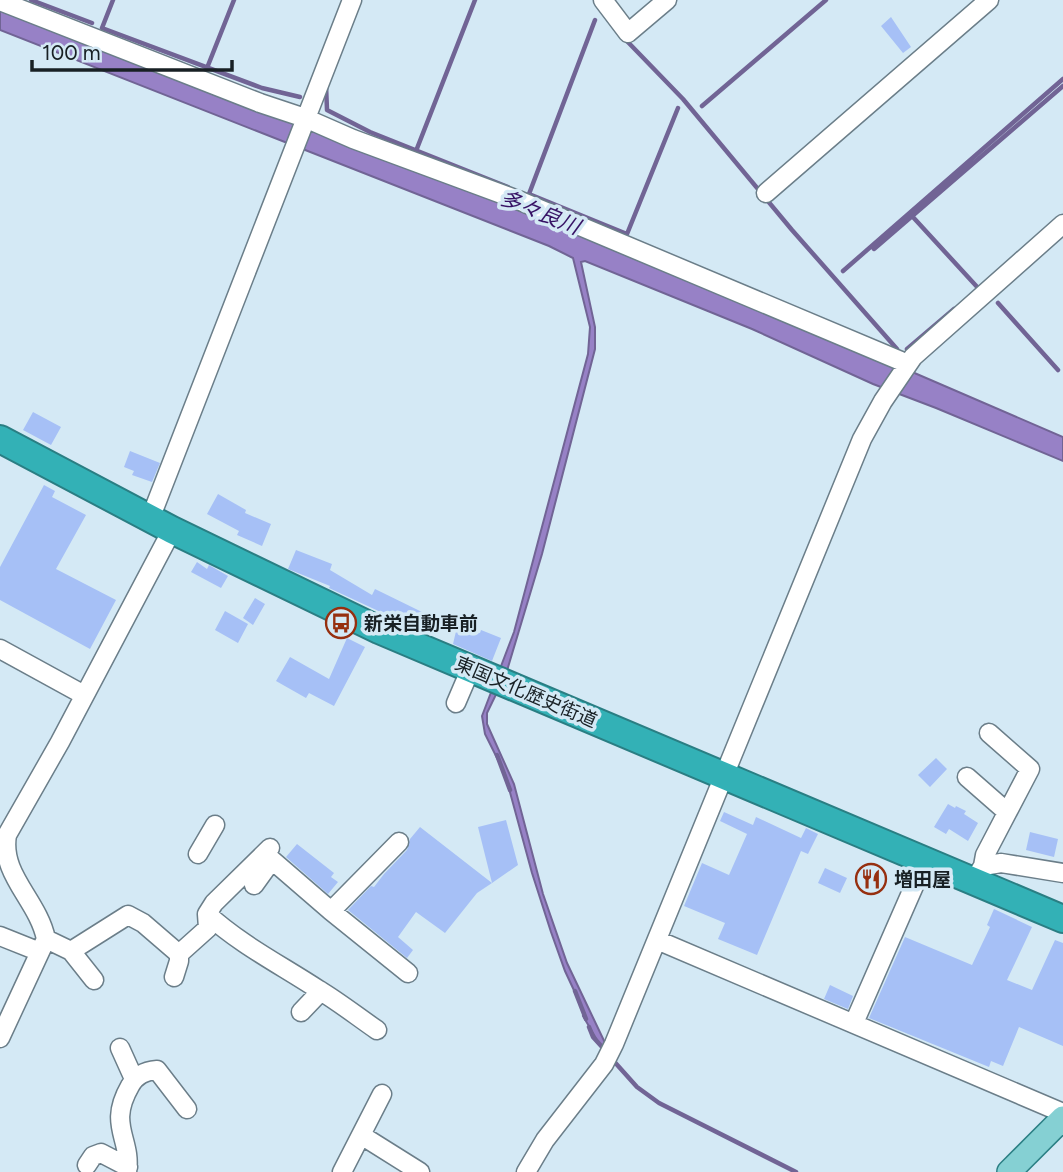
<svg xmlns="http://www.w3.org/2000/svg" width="1063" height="1172" font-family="Figtree,'Noto Sans JP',sans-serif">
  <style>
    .water { fill: #9781c6; stroke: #716495; stroke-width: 2 }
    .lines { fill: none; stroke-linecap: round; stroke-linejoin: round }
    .stream { stroke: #716495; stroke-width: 4.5 }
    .building { fill: #a6c0f6 }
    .minor-casing { stroke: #6b7e89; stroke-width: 21 }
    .major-casing { stroke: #2a7e83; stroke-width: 26 }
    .highway-casing { stroke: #2a7e83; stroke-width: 30 }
    .minor { stroke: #fff; stroke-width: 18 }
    .major { stroke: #85d0d3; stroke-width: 23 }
    .highway { stroke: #33b1b6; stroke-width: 26 }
    .labels { text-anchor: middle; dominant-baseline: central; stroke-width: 7; stroke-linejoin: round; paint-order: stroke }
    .poi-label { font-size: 19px; font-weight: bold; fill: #182024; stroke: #d4e9f5; text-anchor: start }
    .street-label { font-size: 19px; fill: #182024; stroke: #d4e9f5 }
    .water-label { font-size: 21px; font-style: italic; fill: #371365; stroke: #d4e9f5 }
  </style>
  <rect width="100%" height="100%" fill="#d4e9f5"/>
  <!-- water -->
  <path class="water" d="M 0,7 L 423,171 L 889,362 L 1063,437 L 1063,461 L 936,408 L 873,384 L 752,329 L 585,261 L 581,262 L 595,327 L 595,349 L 542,554 L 506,674 L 487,713 L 487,724 L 514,784 L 543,894 L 567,963 L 607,1047 L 604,1052 L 583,1016 L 585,1014 L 565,971 L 551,932 L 532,873 L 505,774 L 485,734 L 482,716 L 514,632 L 588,354 L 590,327 L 573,258 L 549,246 L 0,30 Z"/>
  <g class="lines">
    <!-- stream -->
    <path class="stream" d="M 31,0 L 92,23
      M 113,0 L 102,28 L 262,88 L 300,97
      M 595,20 L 529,194 L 627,234 L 678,108
      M 623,37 L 683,99 L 792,230 L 897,349
      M 207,68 L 234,0
      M 326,85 L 327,110 L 370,132 L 508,187
      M 702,106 L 826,0
      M 416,151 L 475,0
      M 912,216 L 979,289
      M 872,246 L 874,249 L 1063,86
      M 843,271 L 1063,79
      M 998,303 L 1058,370
      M 907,349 L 954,309
      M 497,755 L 510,790
      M 575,991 L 586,1019
      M 589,1027 L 593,1037 L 603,1048
      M 611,1058 L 637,1087 L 659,1103 L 796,1172"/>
  </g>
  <!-- building -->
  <path class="building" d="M 891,17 L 911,47 L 903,53 L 881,26 Z
    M 33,412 L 61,427 L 51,445 L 23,430 Z
    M 130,451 L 160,463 L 152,482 L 132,475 L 134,471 L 124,467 Z
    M 44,485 L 55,491 L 52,497 L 86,515 L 56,569 L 116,600 L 90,649 L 0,600 L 0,567 Z
    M 218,494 L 246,510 L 245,513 L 271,524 L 262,546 L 237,535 L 239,531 L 207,514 Z
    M 296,550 L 332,564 L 330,570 L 372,595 L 375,589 L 422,612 L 415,628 L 329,588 L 330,586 L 288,569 Z
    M 197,562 L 207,569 L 209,565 L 228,576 L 221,588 L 191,572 Z
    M 255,598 L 265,604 L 253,625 L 243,618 Z
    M 225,611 L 248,624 L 238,643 L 215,630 Z
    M 457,627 L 480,633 L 481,630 L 501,638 L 492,661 L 453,644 Z
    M 347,638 L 365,647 L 334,706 L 309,693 L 306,698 L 276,681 L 290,657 L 329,679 Z
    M 936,758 L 947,769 L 930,787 L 918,775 Z
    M 948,804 L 955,808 L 956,806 L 966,811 L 964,814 L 978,823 L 968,841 L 949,829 L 946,834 L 934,827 Z
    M 724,812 L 753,825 L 756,817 L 801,838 L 806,828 L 818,834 L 808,854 L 801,851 L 757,955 L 718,939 L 725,923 L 684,906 L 702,863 L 729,875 L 747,834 L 720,821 Z
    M 506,820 L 518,865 L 492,883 L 478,827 Z
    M 420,827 L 492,883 L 477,893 L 445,933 L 416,912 L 398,937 L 413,950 L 407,958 L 348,910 L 371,886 L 374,887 L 384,874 L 407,850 L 410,839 Z
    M 1030,832 L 1058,839 L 1054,857 L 1026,850 Z
    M 297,844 L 334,873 L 331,877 L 338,882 L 328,894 L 286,857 Z
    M 825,868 L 847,878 L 840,893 L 818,883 Z
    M 994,909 L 1032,927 L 1007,980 L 1032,990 L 1055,940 L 1063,943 L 1063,1046 L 1019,1027 L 1003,1066 L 991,1061 L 989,1067 L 869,1018 L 905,937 L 972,965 L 990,927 L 987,925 Z
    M 830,985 L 853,996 L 848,1009 L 824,999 Z"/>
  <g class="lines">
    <!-- minor casing -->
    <g class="minor-casing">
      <path id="minor" d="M 603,0 L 628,33 L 667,0
        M 0,1 L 260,103 L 305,118 L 353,139 L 518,200 L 908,364
        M 766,193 L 989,0
        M 150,519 L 352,0
        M 0,649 L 84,695
        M 456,703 L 471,668
        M 967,777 L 1007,812
        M 198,854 L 215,825
        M 265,854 L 331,911 L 408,973
        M 983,866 L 985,855 L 1030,769 L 989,733
        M 978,874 L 983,866 L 1001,863 L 1063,873
        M 254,885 L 272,860
        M 331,911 L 399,842
        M 207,914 C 241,945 281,965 319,990 C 339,1002 358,1017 377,1030
        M 0,936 L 40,952
        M 46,939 L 71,951 L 94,980
        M 657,940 L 1063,1113
        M 71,951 L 128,915 L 143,923 L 179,954 L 208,928 L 207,914 L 214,903 L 270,848
        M 174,977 L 179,961 L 179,954
        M 301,1012 L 321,991
        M 854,1023 L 925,861
        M 0,1038 L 46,939 C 38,900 0,875 7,835 L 60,742 L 172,530
        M 120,1048 L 134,1079
        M 361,1135 L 420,1172
        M 87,1165 L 93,1156 L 101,1153 L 128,1167
        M 127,1172 C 132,1138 107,1126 130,1086 C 136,1075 145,1071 157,1070 L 187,1109
        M 342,1172 L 382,1094
        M 526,1172 L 545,1140 L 604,1064 L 614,1044 L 862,439 L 883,401 L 913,357 L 1063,224"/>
    </g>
    <!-- major casing -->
    <g class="major-casing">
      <path id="major" d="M 1009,1172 L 1063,1118"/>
    </g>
    <!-- highway casing -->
    <g class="highway-casing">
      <path id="highway" d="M 0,439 L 172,530 L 379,630 L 1063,919"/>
    </g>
    <!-- minor -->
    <use href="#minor" class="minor"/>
    <!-- major -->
    <use href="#major" class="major"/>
    <!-- highway -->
    <use href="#highway" class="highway"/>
  </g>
  <!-- icons -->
  <defs>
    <g id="bus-ring" transform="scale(1.575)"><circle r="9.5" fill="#d4e9f5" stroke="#962f0f" stroke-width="1.5"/><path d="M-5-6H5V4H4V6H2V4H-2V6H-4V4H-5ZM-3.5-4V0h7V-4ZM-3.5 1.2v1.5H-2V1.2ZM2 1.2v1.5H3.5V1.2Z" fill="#962f0f"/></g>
    <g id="restaurant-ring" transform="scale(1.575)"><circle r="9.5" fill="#d4e9f5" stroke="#962f0f" stroke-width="1.5"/><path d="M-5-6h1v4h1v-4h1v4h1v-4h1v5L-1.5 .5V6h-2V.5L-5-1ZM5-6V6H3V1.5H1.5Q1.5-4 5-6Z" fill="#962f0f"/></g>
  </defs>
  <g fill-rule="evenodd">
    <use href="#bus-ring" x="341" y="623"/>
    <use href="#restaurant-ring" x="871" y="879"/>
  </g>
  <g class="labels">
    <!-- poi labels -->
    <g class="poi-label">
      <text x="364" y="623">新栄自動車前</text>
      <text x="894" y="879">増田屋</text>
    </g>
    <!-- street labels -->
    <g class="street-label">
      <text transform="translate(526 692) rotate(23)">東国文化歴史街道</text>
    </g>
    <!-- water labels -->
    <g class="water-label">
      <text transform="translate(540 212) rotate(22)">多々良川</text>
    </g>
  </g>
  <!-- scale -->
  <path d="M32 60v10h200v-10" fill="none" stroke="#182024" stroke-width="3.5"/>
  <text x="42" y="60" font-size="21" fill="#182024" stroke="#d4e9f5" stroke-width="5" paint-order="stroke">100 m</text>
</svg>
